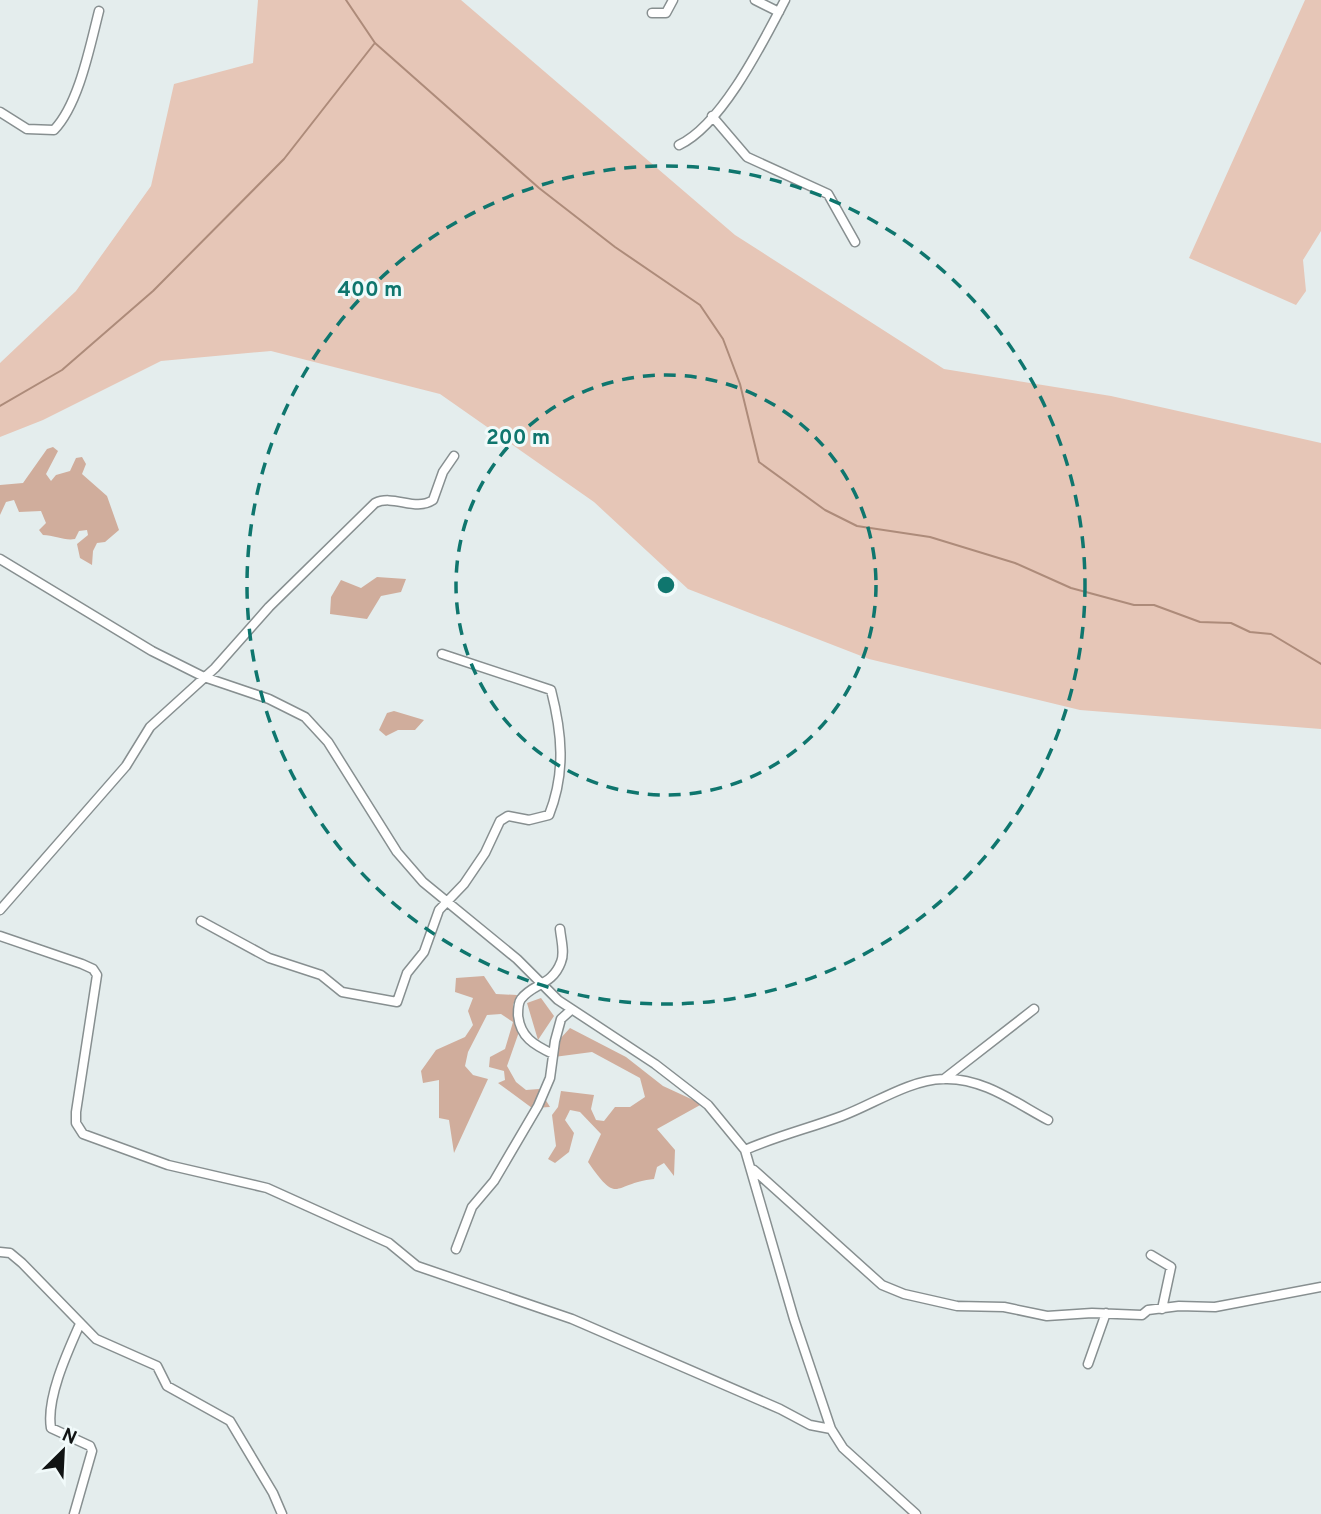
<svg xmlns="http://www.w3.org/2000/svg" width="1321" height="1514" font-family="Overpass,sans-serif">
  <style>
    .green { fill: #e6c6b7 }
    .forest { fill: #d0ad9c }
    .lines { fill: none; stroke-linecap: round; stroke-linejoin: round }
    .stream { stroke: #ad8b7a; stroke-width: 2 }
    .minor-casing { stroke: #878f90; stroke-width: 11 }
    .minor { stroke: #fff; stroke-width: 8 }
    .ring { fill: none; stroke: #0f766e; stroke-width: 3.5; stroke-dasharray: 12 9 }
    .centre { fill: #0f766e; stroke: #f1fafa; stroke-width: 3.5 }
    .ring-label { font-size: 21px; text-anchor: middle; font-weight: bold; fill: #0f766e; stroke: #f1fafa; stroke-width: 6; stroke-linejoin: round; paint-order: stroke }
  </style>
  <rect width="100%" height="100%" fill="#e4eded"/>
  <!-- green -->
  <path class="green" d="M 258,0 L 461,0 L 735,235 L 944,369 L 1111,396 L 1321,443 L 1321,729 L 1080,710 L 869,659 L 688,589 L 594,502 L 440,394 L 271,351 L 161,361 L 43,420 L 0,437 L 0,363 L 76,291 L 151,186 L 174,84 L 253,63 Z
    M 1305,0 L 1321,0 L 1321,231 L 1303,260 L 1306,291 L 1296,305 L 1189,258 Z"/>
  <!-- forest -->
  <path class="forest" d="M 53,447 L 58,451 L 46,474 L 51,481 L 56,475 L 70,471 L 76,458 L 82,457 L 86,464 L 82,474 L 107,496 L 119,530 L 105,542 L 97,543 L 93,551 L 92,565 L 80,558 L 77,544 L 88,535 L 87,530 L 79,531 L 75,539 C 65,541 54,535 43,535 L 39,530 L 46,523 L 41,511 L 19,512 L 14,500 L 6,502 L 0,515 L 0,485 L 23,483 L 47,449 Z
    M 377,577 L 406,579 L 401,592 L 381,596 L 367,619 L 330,614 L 331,597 L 341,580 L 361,588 Z
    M 394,711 L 424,720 L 415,730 L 398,730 L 386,736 L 379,730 L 387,713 Z
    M 484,976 L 496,994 L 517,995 L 513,1005 L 520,1029 L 507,1066 L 516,1082 L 526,1090 L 539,1089 L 550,1107 L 532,1108 L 498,1083 L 505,1080 L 504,1071 L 489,1067 L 490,1057 L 505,1049 L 513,1022 L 501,1014 L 487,1015 L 468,1052 L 465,1066 L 473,1075 L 488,1079 L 454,1153 L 449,1120 L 439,1118 L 439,1080 L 423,1083 L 421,1071 L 436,1050 L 465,1037 L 473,1025 L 468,1011 L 473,998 L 455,992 L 456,978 Z
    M 541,998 L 554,1016 L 538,1040 L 527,1003 Z
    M 570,1028 L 626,1057 L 663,1086 L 702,1104 L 657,1129 L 675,1150 L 674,1176 L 664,1163 L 657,1167 L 654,1179 C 613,1183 619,1207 588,1162 L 601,1134 L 580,1112 L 570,1110 L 565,1120 L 574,1133 L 569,1152 L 555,1163 L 548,1159 L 556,1146 L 552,1115 L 558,1107 L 561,1091 L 594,1095 L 591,1109 L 596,1120 L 604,1121 L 615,1107 L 630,1107 L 645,1097 L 640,1078 L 592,1052 L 554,1057 L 559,1040 Z"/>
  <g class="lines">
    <!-- stream -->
    <path class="stream" d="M 346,0 L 375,43 L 539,188 L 615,247 L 700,305 L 723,339 L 740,384 L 759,462 L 825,510 L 857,526 L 930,537 L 1015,563 L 1071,588 L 1134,605 L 1154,605 L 1200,622 L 1231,623 L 1250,632 L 1271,634 L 1321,664
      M 0,406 L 62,370 L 153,291 L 284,159 L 374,44"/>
    <!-- minor casing -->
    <g class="minor-casing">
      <path id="minor" d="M 755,0 L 779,12
        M 652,13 L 666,13 L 673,0
        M 0,112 L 27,129 L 54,130 C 79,104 90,46 99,11
        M 712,116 L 747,157 L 828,194 L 855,242
        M 679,145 C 722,125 763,42 785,0
        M 0,559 L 152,651 L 204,677 L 269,699 L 305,717 L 328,742 L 397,852 L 423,882 L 517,959 L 558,1000 L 655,1064 L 708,1105 L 745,1150 L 794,1319 L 831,1429 L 843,1448 L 916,1514
        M 0,910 L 126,766 L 150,727 L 215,668 L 269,607 L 375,503 C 394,494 415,512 433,500 L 443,472 L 454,456
        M 201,921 L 269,958 L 321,975 L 342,992 L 397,1002 L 407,973 L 424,952 L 439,910 L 464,884 L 485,853 L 500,821 L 508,816 L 529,820 L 549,815 C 566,772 562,733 551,690 L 442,654
        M 0,936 L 82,964 L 93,969 L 97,975 L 76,1112 L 76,1123 L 83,1134 L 168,1165 L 267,1188 L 389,1243 L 417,1266 L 572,1319 L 780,1409 L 810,1425 L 831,1429
        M 553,1054 C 534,1045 520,1037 518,1015 C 518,1010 518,1003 521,999 C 533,983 552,986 561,962 C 565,953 561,939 560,929
        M 944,1079 L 1034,1009
        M 745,1150 C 777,1136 810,1128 842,1116 C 874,1104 909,1080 943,1079 C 982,1077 1016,1103 1048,1120
        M 754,1170 L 882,1285 L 904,1294 L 957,1306 L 1004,1307 L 1047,1316 L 1092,1313 L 1142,1315 L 1148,1310 L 1179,1306 L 1215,1307 L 1321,1287
        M 456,1249 L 472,1207 L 494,1181 L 538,1106 L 550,1078 L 555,1041 L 561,1019 L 571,1010
        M 0,1252 L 10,1253 L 22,1263 L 96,1339 L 157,1366 L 167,1386 L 230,1421 L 273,1493 L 282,1514
        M 1151,1255 L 1171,1267 L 1162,1309
        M 1088,1364 L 1106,1313
        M 74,1514 L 92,1451 L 90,1446 L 51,1428 C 46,1399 67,1353 79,1326"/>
    </g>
    <!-- minor -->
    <use href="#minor" class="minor"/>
  </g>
  <!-- distance rings -->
  <g class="ring">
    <circle cx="666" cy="585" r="210"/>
    <circle cx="666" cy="585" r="419"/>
  </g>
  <circle cx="666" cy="585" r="10" class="centre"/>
  <g class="ring-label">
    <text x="370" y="296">400 m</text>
    <text x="518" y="444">200 m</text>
  </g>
  <!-- north arrow -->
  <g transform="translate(63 1451) rotate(24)" stroke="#f1fafa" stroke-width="5" paint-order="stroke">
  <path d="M0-5L12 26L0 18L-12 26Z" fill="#111414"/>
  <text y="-10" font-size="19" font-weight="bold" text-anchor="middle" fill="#111414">N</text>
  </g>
</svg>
